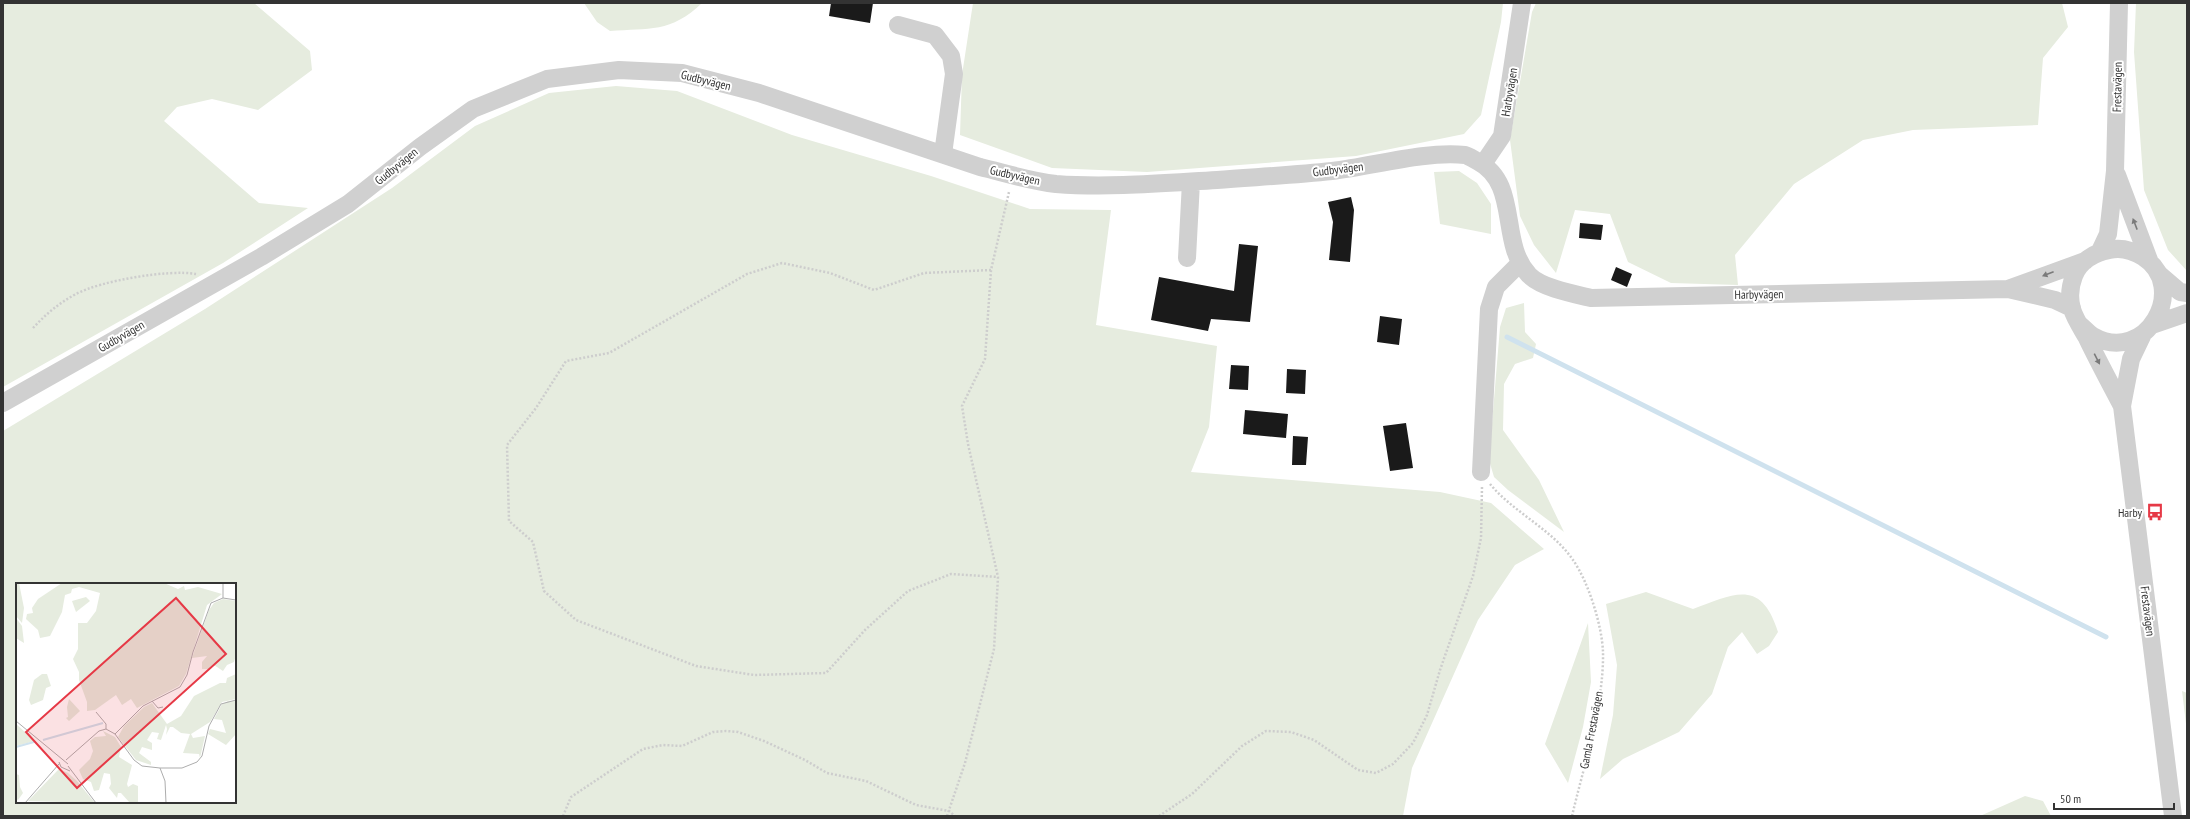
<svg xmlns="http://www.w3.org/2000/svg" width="2190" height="819" font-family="'PT Sans Narrow',sans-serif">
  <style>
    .green { fill: #e6ecdf; fill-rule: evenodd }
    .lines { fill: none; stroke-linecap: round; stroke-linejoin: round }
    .stream { stroke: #cfe2ee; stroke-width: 5 }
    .building { fill: #1a1a1a }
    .path { stroke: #cdcdcd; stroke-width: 2.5; stroke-dasharray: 2 2; stroke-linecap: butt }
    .minor { stroke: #d0d0d0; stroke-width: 18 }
    .oneway { fill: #7a7a7a }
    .labels { text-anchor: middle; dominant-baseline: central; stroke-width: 4; stroke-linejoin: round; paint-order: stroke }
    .street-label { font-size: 12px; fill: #333; stroke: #fff }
    .poi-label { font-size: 12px; fill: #333; stroke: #fff; text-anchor: end }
    .inset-river { fill: none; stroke: #cfe2ee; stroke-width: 2 }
    .inset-road { fill: none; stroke: #adadad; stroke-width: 1 }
    .view { fill: #e63946; fill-opacity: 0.15; stroke: #e63946; stroke-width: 2 }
    .inset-edge { fill: none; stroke: #333; stroke-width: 2 }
  </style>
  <rect width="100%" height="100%" fill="#fff"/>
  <!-- green -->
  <path class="green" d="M 3,3 L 254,3 L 310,51 L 312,70 L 258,110 L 212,99 L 177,107 L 164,121 L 259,203 L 308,208 L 223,263 L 3,387 Z
    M 584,3 L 702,3 C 671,33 649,28 610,31 L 597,22 Z
    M 973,3 L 1503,3 L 1501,22 L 1481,115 L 1464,134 L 1356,156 L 1147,172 L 1052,168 L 960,135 L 962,75 Z
    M 1536,3 L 2062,3 L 2068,27 L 2043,58 L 2038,125 L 1913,130 L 1863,140 L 1794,184 L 1735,255 L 1738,285 L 1671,283 L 1628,262 L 1610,214 L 1575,210 L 1556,273 L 1534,245 L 1520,216 L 1510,140 L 1532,12 Z
    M 2136,3 L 2187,3 L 2187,271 L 2168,250 L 2144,190 L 2134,52 Z
    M 616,86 L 677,91 L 792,135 L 931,176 L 1030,209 L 1111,210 L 1096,325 L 1217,346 L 1209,427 L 1191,472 L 1440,492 L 1491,503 L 1544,549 L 1515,565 L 1478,620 L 1412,768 L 1403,816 L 3,816 L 3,431 L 205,309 L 392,188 L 475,126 L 549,93 ZM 17,584 L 235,584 L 235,802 L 17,802 Z
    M 1459,171 L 1477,183 L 1491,204 L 1491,234 L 1440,224 L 1434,172 Z
    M 1524,303 L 1525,332 L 1536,344 L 1533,358 L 1515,364 L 1504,384 L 1503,430 L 1539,480 L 1564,532 L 1508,490 L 1494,477 L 1489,460 L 1500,327 L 1506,308 Z
    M 1646,592 L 1693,609 C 1734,594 1761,578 1778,632 L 1769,646 L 1757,654 L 1742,632 L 1728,647 L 1712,694 L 1679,732 L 1623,759 L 1600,779 L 1613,715 L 1617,665 L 1606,604 Z
    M 1588,623 L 1591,682 L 1583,727 L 1568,783 L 1545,744 Z
    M 2182,691 L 2187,693 L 2187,732 Z
    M 2025,796 L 2043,801 L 2051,816 L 1980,816 Z"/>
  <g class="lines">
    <!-- stream -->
    <path class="stream" d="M 1507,337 L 2106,637"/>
  </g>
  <!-- building -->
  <path class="building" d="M 831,3 L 873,3 L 870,23 L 829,16 Z
    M 1351,197 L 1354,210 L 1350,262 L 1329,260 L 1333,222 L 1328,202 Z
    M 1580,223 L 1603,225 L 1601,240 L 1579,238 Z
    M 1239,244 L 1258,246 L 1250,322 L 1211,319 L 1208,331 L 1151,320 L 1159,277 L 1234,291 Z
    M 1616,267 L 1632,274 L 1627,287 L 1611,280 Z
    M 1380,316 L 1402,319 L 1399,345 L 1377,342 Z
    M 1231,365 L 1249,366 L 1248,390 L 1229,389 Z
    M 1287,369 L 1306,370 L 1305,394 L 1286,393 Z
    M 1245,410 L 1288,414 L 1286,438 L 1243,434 Z
    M 1406,423 L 1413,468 L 1390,471 L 1383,426 Z
    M 1293,436 L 1308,437 L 1306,465 L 1292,465 Z"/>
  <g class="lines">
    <!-- path -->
    <path class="path" d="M 991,270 L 924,273 L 874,290 L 830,273 L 782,263 L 747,274 L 609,353 L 566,361 L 536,408 L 507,445 L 509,521 L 533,542 L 544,591 L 576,620 L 696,666 L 754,675 L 826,673 L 865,630 L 908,591 L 951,574 L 998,577
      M 33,328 C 46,314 59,303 76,294 C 100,281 169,269 196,274
      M 1490,484 C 1514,513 1552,529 1573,560 C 1588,581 1602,625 1603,652 C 1604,704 1584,765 1572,816
      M 563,816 L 571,797 L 643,749 L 663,745 L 682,746 L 713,732 L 726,731 L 738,732 L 764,741 L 805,760 L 827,773 L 866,781 L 916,805 L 949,811 L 955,816
      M 947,816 L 965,763 L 994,649 L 998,577 L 968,444 L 962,406 L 985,359 L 991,270 L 1009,192
      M 1159,816 L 1192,794 L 1242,746 L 1266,731 L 1291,732 L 1314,740 L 1358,770 L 1376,773 L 1393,764 L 1413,743 L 1427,715 L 1440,670 L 1473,576 L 1481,538 L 1482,487"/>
    <!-- minor -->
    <path class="minor" d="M 898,25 L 935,35 L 951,56 L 954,74 L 943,154
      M 1483,164 L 1502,136 L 1522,3
      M 2117,175 L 2149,260
      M 2100,251 L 2108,234 L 2115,171 L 2119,3
      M 1187,258 L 1191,182
      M 2159,274 L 2180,292 L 2187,293
      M 2008,289 L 2085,261
      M 2079,324 C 2084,328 2088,333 2093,336 C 2146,366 2190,287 2143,257 C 2132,250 2121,247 2109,250 C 2095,252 2079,262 2074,276 C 2070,286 2069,298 2072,309 C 2075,319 2082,329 2087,338 C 2098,361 2110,383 2122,406
      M 2155,324 L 2187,313
      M 2142,336 L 2131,359 L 2122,406 L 2173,816
      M 3,403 L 261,257 L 348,204 L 420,147 L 473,109 L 547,79 L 619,70 L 682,73 L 759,93 L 980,167 C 1005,173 1030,181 1056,184 C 1108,188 1165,183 1217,180 C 1255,177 1294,175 1332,171 C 1375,166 1423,151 1465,155 C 1469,156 1473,159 1477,161 C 1521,184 1498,242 1529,275 C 1542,288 1574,294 1591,298 L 2008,289 L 2055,300 L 2072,308
      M 1481,472 L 1489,309 L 1496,287 L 1520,263"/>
  </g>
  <!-- one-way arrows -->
  <defs><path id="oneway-solid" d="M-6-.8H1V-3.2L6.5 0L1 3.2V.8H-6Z"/></defs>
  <g class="oneway">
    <use href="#oneway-solid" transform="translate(2135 224) rotate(-111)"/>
    <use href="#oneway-solid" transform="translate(2048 274) rotate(159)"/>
    <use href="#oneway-solid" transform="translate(2097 359) rotate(63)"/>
  </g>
  <!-- icons -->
  <defs>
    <g id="bus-bare" transform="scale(1.38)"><path d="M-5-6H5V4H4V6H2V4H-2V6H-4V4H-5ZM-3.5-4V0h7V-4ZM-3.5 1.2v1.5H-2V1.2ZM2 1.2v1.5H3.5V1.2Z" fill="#e63946" stroke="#fff" stroke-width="2.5" paint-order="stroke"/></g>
  </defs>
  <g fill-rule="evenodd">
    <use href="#bus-bare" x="2155" y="512"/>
  </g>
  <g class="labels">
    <!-- street labels -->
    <g class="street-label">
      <text transform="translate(706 80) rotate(14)">Gudbyvägen</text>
      <text transform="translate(2117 87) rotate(-89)">Frestavägen</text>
      <text transform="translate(1509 92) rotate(-81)">Harbyvägen</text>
      <text transform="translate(396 166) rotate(-39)">Gudbyvägen</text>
      <text transform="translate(1338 169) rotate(-7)">Gudbyvägen</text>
      <text transform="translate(1015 175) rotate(13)">Gudbyvägen</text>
      <text transform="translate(1759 294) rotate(-1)">Harbyvägen</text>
      <text transform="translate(121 336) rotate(-30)">Gudbyvägen</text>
      <text transform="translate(2148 611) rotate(83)">Frestavägen</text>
      <text transform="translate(1591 730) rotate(-79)">Gamla Frestavägen</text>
    </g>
    <!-- poi labels -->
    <g class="poi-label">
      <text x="2142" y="512">Harby</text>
    </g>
  </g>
  <!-- overview -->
  <g transform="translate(16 583)">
    <rect width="220" height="220" fill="#fff"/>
    <path d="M 0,0 L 3,0 L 8,25 L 6,40 L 0,33 ZM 46,0 L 148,0 L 162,6 L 168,3 L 169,7 L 182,4 L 206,11 L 191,22 L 170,91 L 163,103 L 121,125 L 115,116 L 106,122 L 100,112 L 79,127 L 71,128 L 71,119 L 63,97 L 63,89 L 57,76 L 62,66 L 62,40 L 71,40 L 80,28 L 84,10 L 63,4 L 56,6 L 55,10 L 49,12 L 46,29 L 34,53 L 24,55 L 22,47 L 10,36 L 11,31 L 17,30 L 16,25 L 22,16 ZM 70,14 L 74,18 L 60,29 L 56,18 ZM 207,16 L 220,18 L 220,72 L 218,79 L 211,82 L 207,88 L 198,82 L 194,86 L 186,86 L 186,79 L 191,73 L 176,75 L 179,66 L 193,27 L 198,20 ZM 0,35 L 6,43 L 8,60 L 0,55 ZM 26,91 L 31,91 L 35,103 L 30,105 L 27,117 L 15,122 L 13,117 L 18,97 ZM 220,91 L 220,116 L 206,119 L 194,139 L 175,151 L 177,155 L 189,153 L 184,175 L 183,171 L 167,170 L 174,151 L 165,150 L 157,144 L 154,144 L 150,152 L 151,146 L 150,142 L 145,157 L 141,156 L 143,150 L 136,149 L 131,157 L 136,160 L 136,167 L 126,164 L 123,170 L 135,179 L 135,182 L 120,177 L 102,154 L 108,143 L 128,124 L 136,120 L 151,141 L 165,133 L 178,113 L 204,100 L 210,100 L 211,95 ZM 53,116 L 64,128 L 53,138 L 50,135 L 52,134 L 51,124 ZM 212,118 L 220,118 L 220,151 L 210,162 L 192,151 L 194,146 L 210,150 L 206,137 L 198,136 L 206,121 ZM 0,141 L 19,158 L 0,163 ZM 87,148 L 99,154 L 105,164 L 103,174 L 116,182 L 111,201 L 112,204 L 117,201 L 122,203 L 122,220 L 114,220 L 105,210 L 102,210 L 101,215 L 93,205 L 95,201 L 94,191 L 88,190 L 83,207 L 78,208 L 75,199 L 67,196 L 63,187 L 74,176 L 77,168 L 74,158 L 79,154 L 90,153 ZM 43,186 L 52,190 L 61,198 L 79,220 L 12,218 ZM 0,191 L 3,192 L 4,204 L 7,210 L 2,217 L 0,216 Z" fill="#e6ecdf"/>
    <path class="inset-river" d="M 27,157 L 87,140M 0,164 L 18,159"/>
    <path class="inset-road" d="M 207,0 L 207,15M 136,118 L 142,125 L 147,124M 80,129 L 90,141 L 90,146 L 99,151 L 118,177 L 126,183 L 144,185 L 149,198 L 150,220M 0,138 L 52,181M 99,151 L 127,123 L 164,104 L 171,92 L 177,69 L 195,20 L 207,15 L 220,17M 50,177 L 83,148 L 90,146M 43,179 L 45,184 L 54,188M 52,183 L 80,220M 144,185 L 166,185 L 181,179 L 186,173 L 193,143 L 205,121 L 220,117M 9,220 L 43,181"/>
    <path class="view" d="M 160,15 L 210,71 L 61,205 L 10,149 Z"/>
    <rect width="220" height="220" class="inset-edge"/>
  </g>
  <!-- border -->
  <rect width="2190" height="819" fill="none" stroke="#333333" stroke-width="8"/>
  <!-- scale -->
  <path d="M2054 803v6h120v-6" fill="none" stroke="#333333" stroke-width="2"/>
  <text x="2060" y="803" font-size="12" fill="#333333" stroke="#ffffff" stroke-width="3" paint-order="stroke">50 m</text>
</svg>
